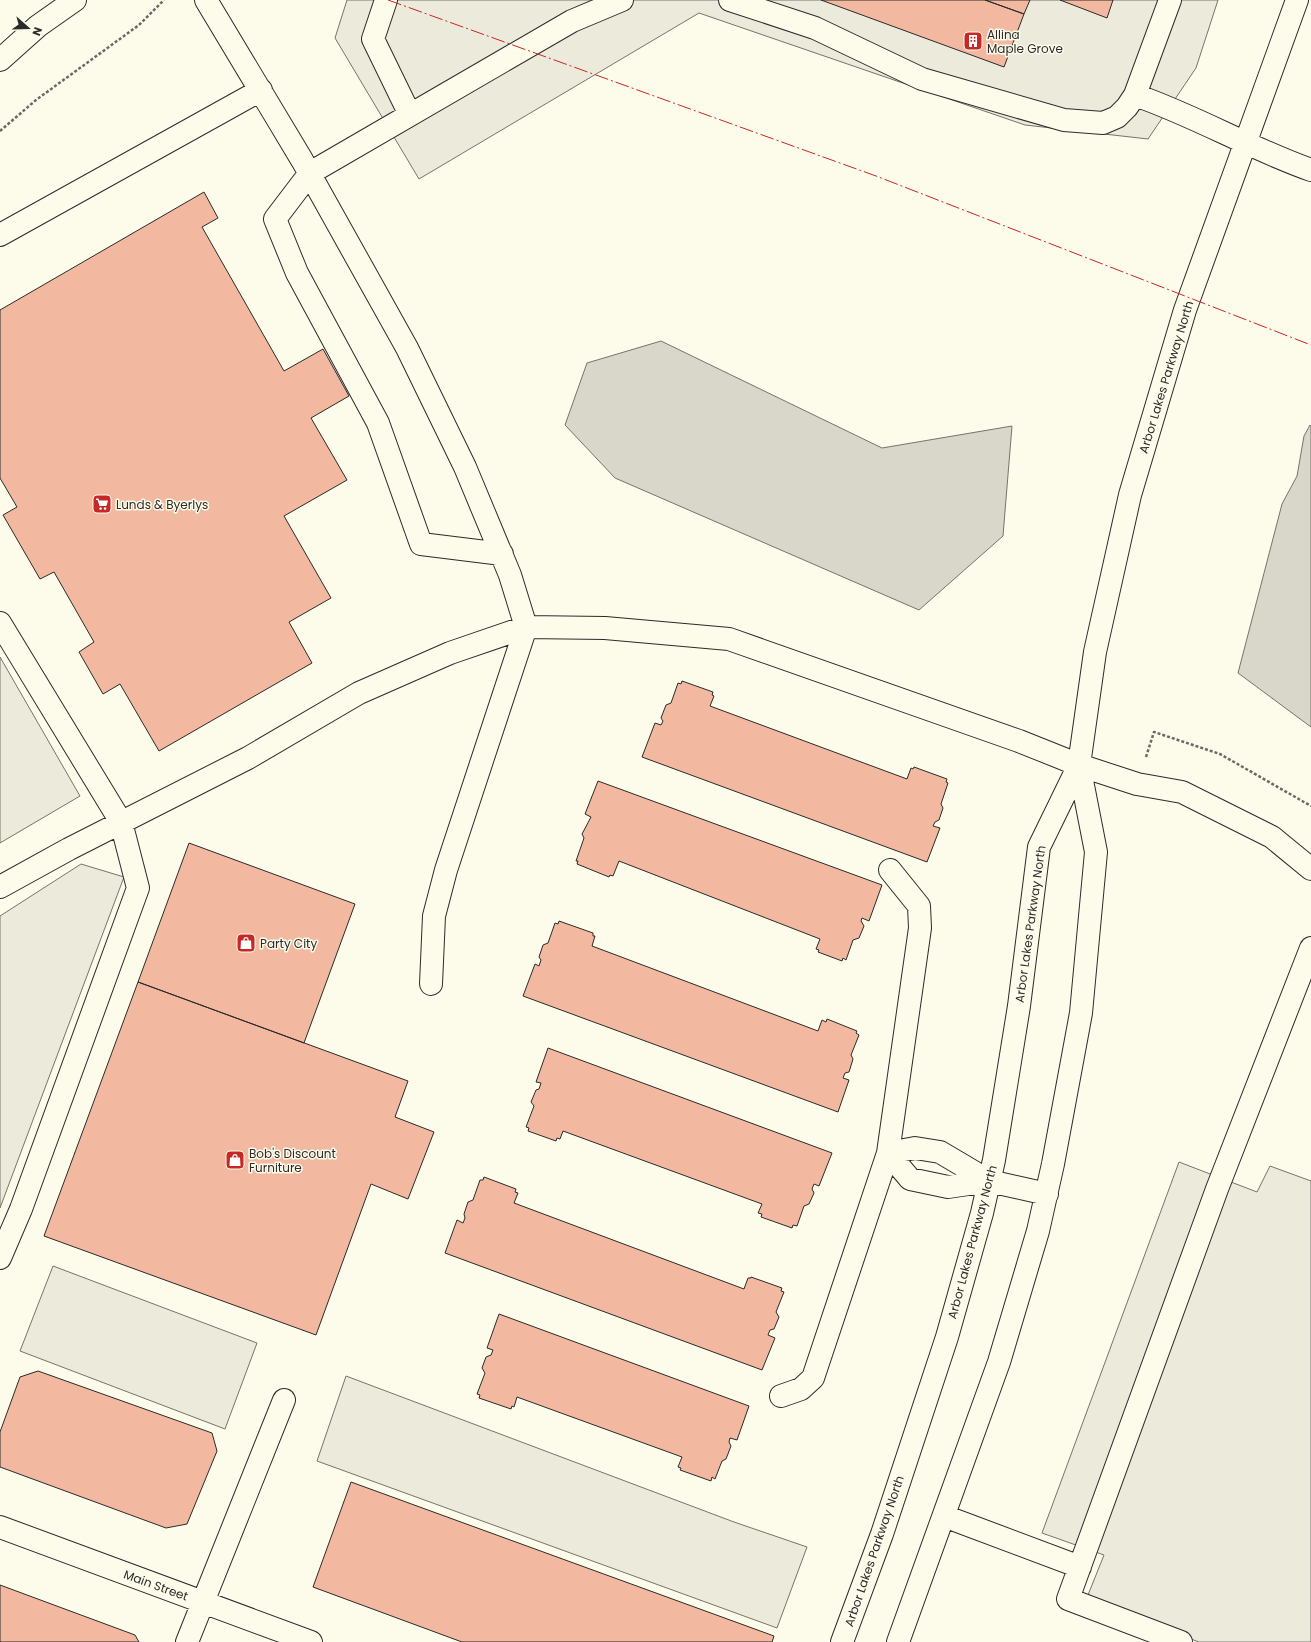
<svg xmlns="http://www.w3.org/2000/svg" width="1311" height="1642" font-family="Poppins,sans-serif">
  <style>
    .parking { fill: #eceadb; stroke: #74746e }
    .water { fill: #d8d7c9; stroke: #74746e }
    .building { fill: #f2b8a0; stroke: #2b2b2b }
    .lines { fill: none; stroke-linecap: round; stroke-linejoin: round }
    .minor-casing { stroke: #2b2b2b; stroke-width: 24 }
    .major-casing { stroke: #2b2b2b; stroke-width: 24 }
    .path { stroke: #6a6964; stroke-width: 2.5; stroke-dasharray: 3 2; stroke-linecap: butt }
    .minor { stroke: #fdfbea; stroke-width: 22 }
    .major { stroke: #fdfbea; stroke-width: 22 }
    .power { stroke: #c62828; stroke-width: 1; stroke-dasharray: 14 3 2 3; stroke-linecap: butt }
    .labels { text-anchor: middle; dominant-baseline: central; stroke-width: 3; stroke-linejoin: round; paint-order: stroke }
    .poi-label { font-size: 12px; fill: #2b2b2b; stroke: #fdfbea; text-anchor: start }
    .street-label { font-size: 12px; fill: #2b2b2b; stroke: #fdfbea }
  </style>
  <rect width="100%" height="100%" fill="#fdfbea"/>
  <!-- parking -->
  <path class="parking" d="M 347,0 L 1218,0 L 1196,68 L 1148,139 L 1025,125 L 699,13 L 419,179 L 335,38 Z
    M 0,657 L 80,796 L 0,843 Z
    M 81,864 L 124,877 L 0,1208 L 0,916 Z
    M 1179,1162 L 1257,1192 L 1270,1166 L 1311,1181 L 1311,1642 L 1199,1642 L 1086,1600 L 1104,1555 L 1042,1533 Z
    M 53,1266 L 257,1343 L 225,1429 L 20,1351 Z
    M 346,1376 L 734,1522 L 807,1547 L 777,1628 L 317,1461 Z"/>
  <!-- water -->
  <path class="water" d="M 661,341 L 882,448 L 1012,426 L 1003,536 L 919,610 L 615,478 L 565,425 L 587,363 Z
    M 1310,425 L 1311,426 L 1311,727 L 1238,673 L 1282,504 L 1297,476 L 1304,436 Z"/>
  <!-- building -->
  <path class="building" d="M 821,0 L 985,0 L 1024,14 L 1004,67 Z
    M 985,0 L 1030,0 L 1024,14 Z
    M 1060,0 L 1113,0 L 1107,18 Z
    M 204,192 L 218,218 L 202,227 L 284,371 L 323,349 L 349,396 L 311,418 L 347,480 L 284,516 L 331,598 L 289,622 L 312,663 L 159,751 L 120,684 L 103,694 L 79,652 L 94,642 L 54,572 L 40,579 L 3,515 L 17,507 L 0,478 L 0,310 Z
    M 682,681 L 713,692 L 712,695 L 714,696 L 710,706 L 907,779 L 911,768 L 913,769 L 914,767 L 947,779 L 946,782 L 948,783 L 941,804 L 943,808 L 939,820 L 935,822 L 933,826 L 940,828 L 927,862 L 642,757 L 655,723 L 661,725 L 663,721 L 661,718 L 666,705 L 671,703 L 678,683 L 681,684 Z
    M 598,781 L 882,885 L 869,921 L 862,918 L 861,921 L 864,926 L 859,938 L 853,940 L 846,960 L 843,958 L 842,961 L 818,952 L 819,950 L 816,949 L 820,939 L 619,861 L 613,876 L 610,875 L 609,877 L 577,864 L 578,861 L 576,861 L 584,838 L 582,834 L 591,817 L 585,814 Z
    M 189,843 L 355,904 L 304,1043 L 138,982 Z
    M 559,921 L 593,933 L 593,936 L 595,936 L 592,946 L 818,1031 L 822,1020 L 826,1022 L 827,1019 L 857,1031 L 856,1033 L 859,1035 L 851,1055 L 853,1059 L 849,1072 L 845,1073 L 843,1078 L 849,1080 L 838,1112 L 523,996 L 535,964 L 539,966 L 541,960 L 539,957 L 543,945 L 548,943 L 555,923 L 558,924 Z
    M 138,982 L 408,1081 L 395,1117 L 434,1132 L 408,1199 L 371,1184 L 316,1335 L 44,1236 Z
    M 548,1048 L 832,1153 L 819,1186 L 814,1184 L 812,1189 L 814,1193 L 809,1204 L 804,1206 L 797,1226 L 793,1225 L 792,1228 L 761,1217 L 762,1214 L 758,1213 L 762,1204 L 563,1131 L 560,1139 L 557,1138 L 556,1141 L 528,1131 L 529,1128 L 526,1127 L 534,1106 L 531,1102 L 536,1090 L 539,1089 L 541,1083 L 536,1082 Z
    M 484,1177 L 516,1189 L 515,1192 L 518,1193 L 514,1203 L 744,1289 L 748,1278 L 751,1278 L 751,1277 L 782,1288 L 781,1291 L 784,1292 L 776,1312 L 779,1317 L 774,1329 L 770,1330 L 768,1335 L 775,1338 L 762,1370 L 445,1253 L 457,1220 L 463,1223 L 465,1218 L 464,1214 L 468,1202 L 473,1200 L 480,1180 L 483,1180 Z
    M 499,1314 L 749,1406 L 737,1440 L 730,1438 L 729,1442 L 731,1446 L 726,1459 L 722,1461 L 715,1479 L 712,1477 L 711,1481 L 680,1470 L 681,1468 L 678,1467 L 682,1457 L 517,1397 L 514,1407 L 512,1406 L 511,1409 L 479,1398 L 480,1395 L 477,1394 L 485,1373 L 482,1368 L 486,1357 L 491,1355 L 493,1350 L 487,1348 Z
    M 38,1371 L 212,1433 L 217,1451 L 187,1524 L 166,1528 L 0,1467 L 0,1432 L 20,1377 Z
    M 351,1482 L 774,1636 L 772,1642 L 462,1642 L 313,1587 Z
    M 0,1585 L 135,1635 L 139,1642 L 0,1642 Z"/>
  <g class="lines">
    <!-- minor casing -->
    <g class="minor-casing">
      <path id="minor" d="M 206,0 L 302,160 L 407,348 L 465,467 L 510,575 L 526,627 L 446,870 L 434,916 L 431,984
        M 386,0 L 373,39 L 410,115
        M 730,0 L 815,28 L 922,79 L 1064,120 L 1103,123 L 1117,117 L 1127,107 L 1135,95 C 1196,116 1251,149 1311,170
        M 1135,95 L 1170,0
        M 0,235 L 261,90
        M 502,554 L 421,544 L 378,423 L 297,273 L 275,219 L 310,173 L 572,21 L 622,0
        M 0,623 L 121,822 L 138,888 L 21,1209 L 0,1258
        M 0,887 L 69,849 L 248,758 L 359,693 L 450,653 L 526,627 L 605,628 L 729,639 L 1019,741 L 1079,765 L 1137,784 L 1182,792 L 1272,837 L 1311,869
        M 915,1148 L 940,1152 L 989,1181 L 948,1187 L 910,1179 L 888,1153 Z
        M 989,1181 L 1047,1194
        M 781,1396 L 801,1389 L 813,1378 L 888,1153 L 920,928 L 919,906 L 890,870
        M 944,1516 L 1080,1567
        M 0,1527 L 311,1642
        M 187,1642 L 284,1400
        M 842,1642 L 882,1534 L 947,1337 L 982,1213 L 994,1160 L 1019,1006 L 1039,847 L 1079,765 L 1095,652 L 1130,495 L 1185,310 L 1297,0
        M 898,1642 L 999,1362 L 1038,1231 L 1053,1164 L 1081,1013 L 1096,852 L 1079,765
        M 1181,1642 L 1068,1599 L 1217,1189 L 1311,948"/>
    </g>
    <!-- major casing -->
    <g class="major-casing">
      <path id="major" d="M 0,60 L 38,26 L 75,0"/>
    </g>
    <!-- path -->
    <path class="path" d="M 0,131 L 36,100 L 139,25 L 164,0
      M 1146,757 L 1154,732 L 1220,754 L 1311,806"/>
    <!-- minor -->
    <use href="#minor" class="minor"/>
    <!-- major -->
    <use href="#major" class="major"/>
    <!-- power -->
    <path class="power" d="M 388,0 L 876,176 L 1311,345"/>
  </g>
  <!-- icons -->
  <defs>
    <g id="building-square" transform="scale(1)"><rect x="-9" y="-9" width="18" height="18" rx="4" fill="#c62828" stroke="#fdfbea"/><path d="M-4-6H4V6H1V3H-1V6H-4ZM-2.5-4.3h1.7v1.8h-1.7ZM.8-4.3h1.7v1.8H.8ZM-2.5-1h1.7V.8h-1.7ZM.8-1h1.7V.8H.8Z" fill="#fff"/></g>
    <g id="supermarket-square" transform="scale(1)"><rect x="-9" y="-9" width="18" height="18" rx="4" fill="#c62828" stroke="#fdfbea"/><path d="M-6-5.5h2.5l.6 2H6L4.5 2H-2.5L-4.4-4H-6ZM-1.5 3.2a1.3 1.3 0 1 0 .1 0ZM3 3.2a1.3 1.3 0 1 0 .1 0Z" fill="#fff"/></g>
    <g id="shop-square" transform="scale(1)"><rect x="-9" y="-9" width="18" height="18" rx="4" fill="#c62828" stroke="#fdfbea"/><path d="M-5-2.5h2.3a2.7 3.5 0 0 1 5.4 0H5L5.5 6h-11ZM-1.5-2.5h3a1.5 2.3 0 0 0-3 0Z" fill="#fff"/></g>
  </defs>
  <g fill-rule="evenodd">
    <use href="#building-square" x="973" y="41"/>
    <use href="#supermarket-square" x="102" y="504"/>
    <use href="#shop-square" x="246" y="943"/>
    <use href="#shop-square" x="235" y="1160"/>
  </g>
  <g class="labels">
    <!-- poi labels -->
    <g class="poi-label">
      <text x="987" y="34">Allina<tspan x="987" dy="14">Maple Grove</tspan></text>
      <text x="116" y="504">Lunds &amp; Byerlys</text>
      <text x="260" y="943">Party City</text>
      <text x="249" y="1153">Bob's Discount<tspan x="249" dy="14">Furniture</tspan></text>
    </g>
    <!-- street labels -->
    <g class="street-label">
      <text transform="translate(1166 377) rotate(-73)">Arbor Lakes Parkway North</text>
      <text transform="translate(1030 924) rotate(-82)">Arbor Lakes Parkway North</text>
      <text transform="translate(972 1242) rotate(-75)">Arbor Lakes Parkway North</text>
      <text transform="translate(874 1551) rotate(-71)">Arbor Lakes Parkway North</text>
      <text transform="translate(156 1585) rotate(20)">Main Street</text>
    </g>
  </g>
  <!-- north arrow -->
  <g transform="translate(28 28) rotate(110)" stroke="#fdfbea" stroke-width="3" paint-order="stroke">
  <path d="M0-3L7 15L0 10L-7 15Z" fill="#2b2b2b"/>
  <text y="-6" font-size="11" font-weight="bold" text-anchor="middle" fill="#2b2b2b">N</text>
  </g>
</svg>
